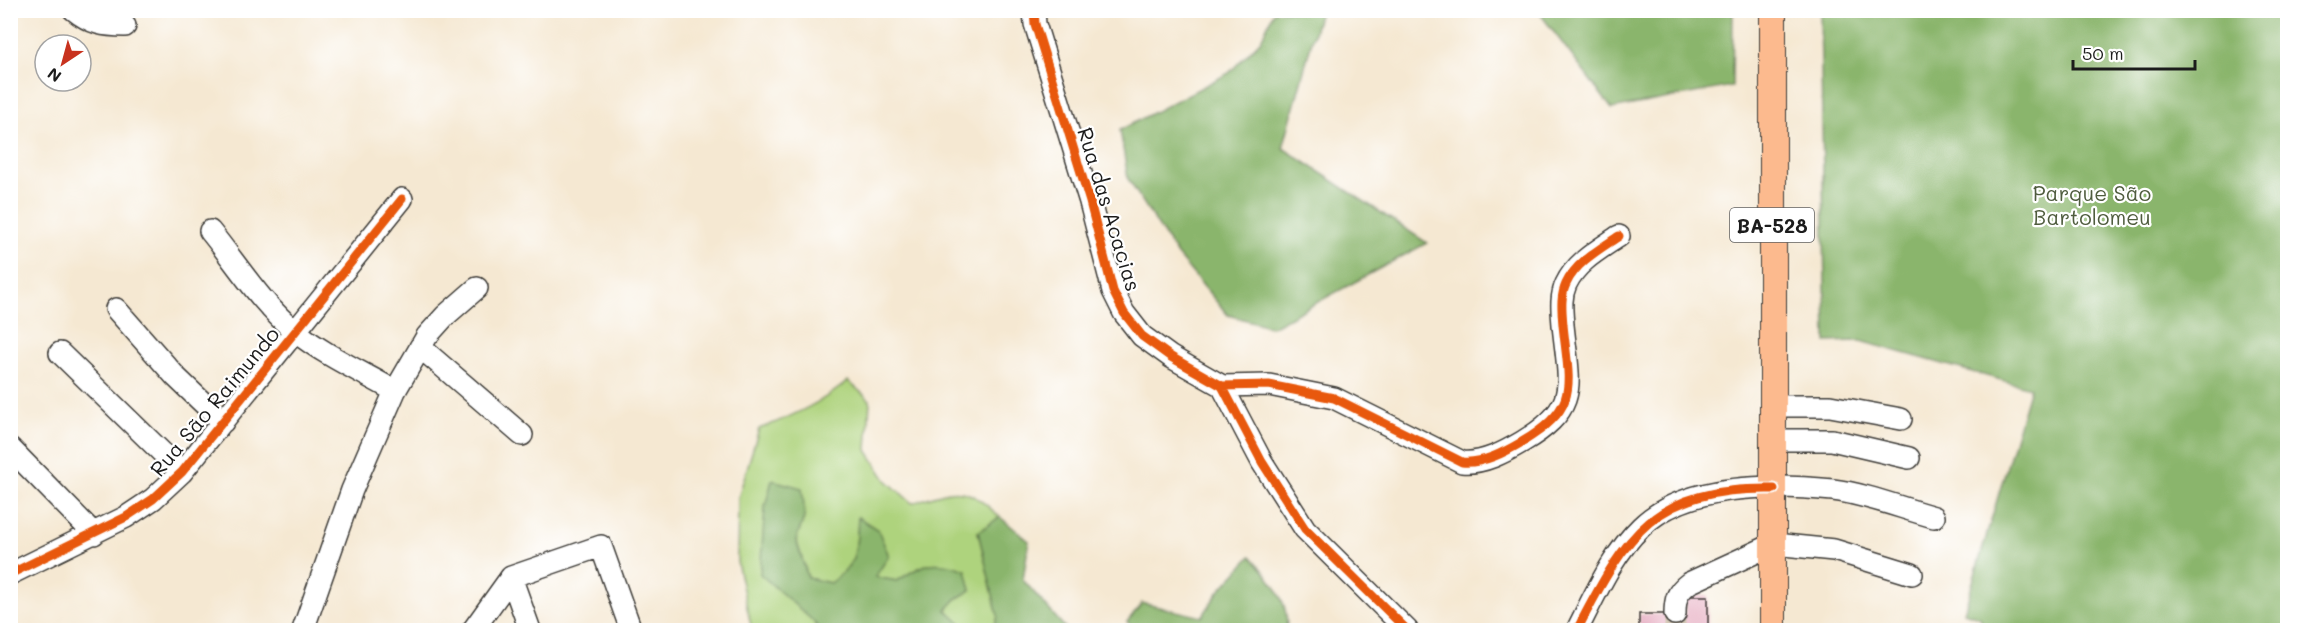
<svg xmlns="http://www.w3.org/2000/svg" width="2298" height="641" font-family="Mali,sans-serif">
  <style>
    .green { fill: #aed37d; stroke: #65784c; stroke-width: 1.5 }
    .forest { fill: #8ab56c; stroke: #536844; stroke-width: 1.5 }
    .building { fill: #de91ac }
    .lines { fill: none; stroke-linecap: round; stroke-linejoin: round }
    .minor-tunnel { stroke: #d4c9b7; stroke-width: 21; stroke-dasharray: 21 10; stroke-linecap: butt }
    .minor-casing { stroke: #3d3b37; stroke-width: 24 }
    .major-casing { stroke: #3d3b37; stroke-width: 28 }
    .minor { stroke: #fff; stroke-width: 21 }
    .major { stroke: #fcba8e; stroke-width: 26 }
    .cycleway-casing { stroke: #fff; stroke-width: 13 }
    .cycleway { stroke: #e8590c; stroke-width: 9 }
    .labels { text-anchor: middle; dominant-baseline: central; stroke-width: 4.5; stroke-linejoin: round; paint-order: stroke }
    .shield { fill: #fff; stroke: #606060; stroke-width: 1.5 }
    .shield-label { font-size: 20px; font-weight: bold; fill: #1c1c1c }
    .park-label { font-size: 21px; fill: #4f5c3e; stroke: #fff }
    .street-label { font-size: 21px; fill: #1c1c1c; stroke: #fff }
  </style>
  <rect width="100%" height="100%" fill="#fff"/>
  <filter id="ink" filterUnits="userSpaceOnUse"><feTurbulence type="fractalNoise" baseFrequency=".0167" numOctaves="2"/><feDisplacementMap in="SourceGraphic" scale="12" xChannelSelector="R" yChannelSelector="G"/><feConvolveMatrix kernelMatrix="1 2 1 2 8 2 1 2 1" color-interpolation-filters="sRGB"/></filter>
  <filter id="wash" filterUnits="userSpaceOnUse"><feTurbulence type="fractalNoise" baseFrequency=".008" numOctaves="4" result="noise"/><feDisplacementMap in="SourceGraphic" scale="24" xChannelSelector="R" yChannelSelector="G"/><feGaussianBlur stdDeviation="1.35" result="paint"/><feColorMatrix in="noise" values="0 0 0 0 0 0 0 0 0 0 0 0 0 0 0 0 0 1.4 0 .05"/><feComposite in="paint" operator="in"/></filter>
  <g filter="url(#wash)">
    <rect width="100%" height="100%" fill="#f5e8d2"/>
    <!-- green -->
    <path class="green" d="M 848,381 L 870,400 L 867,450 L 886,480 L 912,503 C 958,488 963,483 1000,517 L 978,532 L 999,616 L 993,630 C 967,630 963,629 946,609 L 956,599 L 971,590 L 925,565 L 897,581 L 874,577 L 858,517 C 856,550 859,563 830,583 L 808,578 L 796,539 L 805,515 L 773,481 L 765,507 L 813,621 L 820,630 L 752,630 L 737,562 L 738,498 L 759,429 C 791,417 822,403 848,381 Z"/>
    <!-- forest -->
    <path class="forest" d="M 1274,11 L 1320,11 L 1283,148 L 1427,243 L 1272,327 L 1228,315 L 1177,255 L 1128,179 L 1120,130 L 1229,73 L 1261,40 Z
      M 1538,11 L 1733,11 L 1732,86 L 1612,109 Z
      M 1820,11 L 2287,11 L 2287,630 L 1981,630 L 1981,618 L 1964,612 L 2030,388 L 1860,341 L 1826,342 Z
      M 772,480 L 802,488 L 805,515 L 796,540 L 808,578 L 830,583 C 859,563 856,550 858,517 L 878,530 L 889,556 L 875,577 L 897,581 C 925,563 933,558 966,570 L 971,590 L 956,599 L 946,610 L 968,630 L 820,630 L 813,621 L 760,574 L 765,507 Z
      M 1000,517 L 1029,541 L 1023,580 L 1067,630 L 993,630 L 998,616 L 978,532 Z
      M 1251,556 C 1269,576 1291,602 1286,630 L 1137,630 L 1127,622 L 1142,603 L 1202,617 L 1219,591 Z"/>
    <g id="blocks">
      <!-- building -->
      <path class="building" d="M 1685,596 L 1708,596 L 1708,630 L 1639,630 L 1639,614 L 1685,614 Z"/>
    </g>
  </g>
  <g filter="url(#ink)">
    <use href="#blocks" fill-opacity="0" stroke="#3d3b37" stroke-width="1.5"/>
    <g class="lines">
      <!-- minor-tunnel -->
      <path class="minor-tunnel" d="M 1675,614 L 1675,630"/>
      <!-- minor casing -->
      <g class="minor-casing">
        <path id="minor" d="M 74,10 C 91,24 104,26 125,26
          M 1034,10 L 1035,24 L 1090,202 L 1113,291 L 1124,313 L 1142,336 L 1171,357 L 1222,386 L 1262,462 L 1305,529 L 1407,630
          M 210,231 C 237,264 262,305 296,332 C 326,356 362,372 395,391
          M 116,309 L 176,377 L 223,422
          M 420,347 L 522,435
          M 60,353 L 182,472
          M 1222,386 L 1269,385 L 1334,398 L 1462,462 C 1483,464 1505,452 1522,442 C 1581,407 1569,385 1563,325 C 1562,311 1560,297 1566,284 C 1576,262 1600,249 1619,236
          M 1772,406 L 1830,406 L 1901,419
          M 1772,440 L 1832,440 L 1909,458
          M 10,448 L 94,534
          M 10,574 L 126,517 L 153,499 L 182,472 L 402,199
          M 511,577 L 530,630
          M 1675,614 C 1675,599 1677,592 1689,583 L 1774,544 L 1834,550 L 1912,574
          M 303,630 L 352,490 L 395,391 L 427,336 L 445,316 L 477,288
          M 473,630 L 511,577 L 601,546 L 631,630
          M 1577,630 C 1595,595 1612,555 1641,527 C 1687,482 1774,484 1833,490 C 1866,494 1901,508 1934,517"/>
      </g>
      <!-- major casing -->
      <g class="major-casing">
        <path id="major" d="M 1773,630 L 1773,10"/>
      </g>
      <!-- minor -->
      <use href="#minor" class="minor"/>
      <!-- major -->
      <use href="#major" class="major"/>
      <!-- cycleway casing -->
      <g class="cycleway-casing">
        <path id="cycleway" d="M 1034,10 L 1035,24 L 1090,202 L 1113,291 L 1124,313 L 1142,336 L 1171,357 L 1222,386 L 1262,462 L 1305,529 L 1407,630
          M 1222,386 L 1269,385 L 1334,398 L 1462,462 C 1483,464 1505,452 1522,442 C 1581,407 1569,385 1563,325 C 1562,311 1560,297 1566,284 C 1576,262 1600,249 1619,236
          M 10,574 L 126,517 L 153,499 L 182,472 L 402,199
          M 1577,630 C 1627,533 1654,487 1774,489"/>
      </g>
      <!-- cycleway -->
      <use href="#cycleway" class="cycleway"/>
    </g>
  </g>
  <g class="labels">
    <!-- shield labels -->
    <rect class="shield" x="1730" y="208" width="84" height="34" rx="4.5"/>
    <g class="shield-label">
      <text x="1772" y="225">BA-528</text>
    </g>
    <!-- park labels -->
    <g class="park-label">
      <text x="2092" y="192">Parque São<tspan x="2092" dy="24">Bartolomeu</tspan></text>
    </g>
    <!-- street labels -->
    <g class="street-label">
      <text transform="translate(1110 209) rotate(73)">Rua das Acacias</text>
      <text transform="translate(214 401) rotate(-50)">Rua São Raimundo</text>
    </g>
  </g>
  <!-- margin -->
  <rect width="2298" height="641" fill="none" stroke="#fff" stroke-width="36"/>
  <!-- north arrow -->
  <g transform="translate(63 63) rotate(216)"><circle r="28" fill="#ffffff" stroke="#a4a4a4" stroke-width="1.5"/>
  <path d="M0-4.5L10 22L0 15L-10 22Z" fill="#c8321e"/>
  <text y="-9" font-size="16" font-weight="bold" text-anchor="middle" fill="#1c1c1c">N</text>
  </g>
  <!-- scale -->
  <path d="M2073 60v9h122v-9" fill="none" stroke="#1c1c1c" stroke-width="3"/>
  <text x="2082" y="60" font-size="18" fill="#1c1c1c" stroke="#ffffff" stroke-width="4.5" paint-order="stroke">50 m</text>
</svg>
